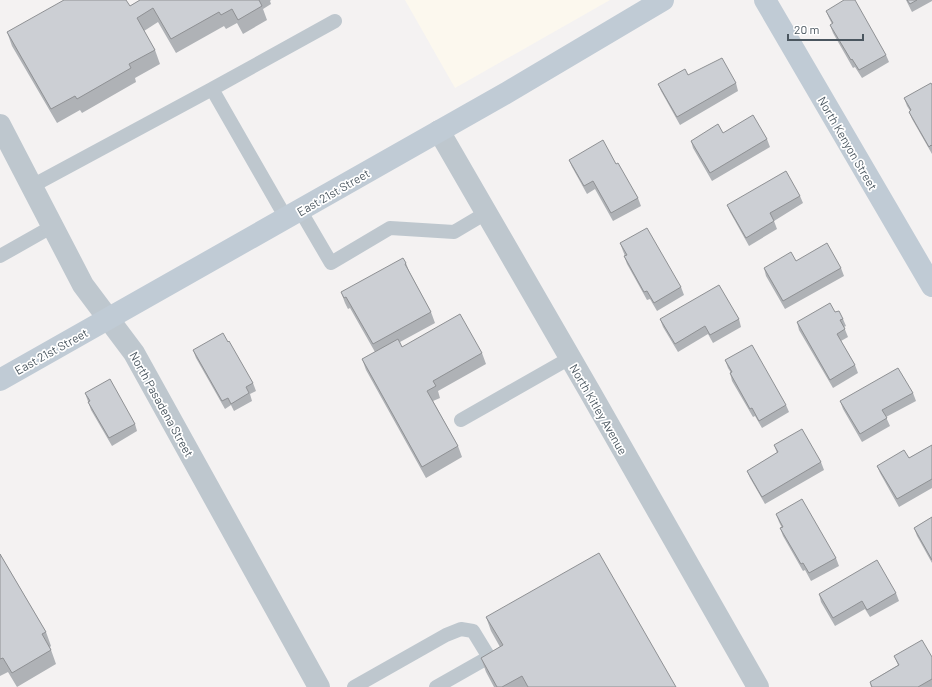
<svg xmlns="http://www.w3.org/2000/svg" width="932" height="687" font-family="Barlow,sans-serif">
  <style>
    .commercial { fill: #fcf8ee }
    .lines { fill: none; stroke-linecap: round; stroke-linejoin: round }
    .lane { stroke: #bec7ce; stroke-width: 14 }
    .street { stroke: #bec7ce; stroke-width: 22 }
    .secondary { stroke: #c0cbd5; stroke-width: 22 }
    .wall { fill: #afb2b6 }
    .building { fill: #cccfd4; stroke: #8f9194 }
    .labels { text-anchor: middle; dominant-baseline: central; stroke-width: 3.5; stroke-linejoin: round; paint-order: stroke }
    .street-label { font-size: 12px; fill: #4a565f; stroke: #fff }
  </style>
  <rect width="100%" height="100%" fill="#f4f2f2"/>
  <!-- commercial -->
  <path class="commercial" d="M 405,0 L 610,0 L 455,88 Z"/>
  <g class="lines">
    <!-- lane -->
    <path class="lane" d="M 212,89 L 335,21
      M 32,186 L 212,89 L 286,218
      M 300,210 L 331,263 L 390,228 L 454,232 L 486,213
      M 0,256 L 53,226
      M 461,420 L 570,358
      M 354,687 L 446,635 L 461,629 L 473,631 L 495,667
      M 436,687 L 489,657"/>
    <!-- street -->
    <path class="street" d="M 0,125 L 83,285 L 134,353 L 319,687
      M 439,131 L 590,392 L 758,687"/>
    <!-- secondary -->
    <path class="secondary" d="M 765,0 L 932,286
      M 0,380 L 508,92 L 663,0"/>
  </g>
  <!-- wall -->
  <path class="wall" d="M 140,0 L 271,0 L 270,1 L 271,4 L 263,9 L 267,20 L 243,34 L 237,23 L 226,29 L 224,26 L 176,53 L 158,22 L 144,31 L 155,50 L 160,64 L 135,78 L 136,82 L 82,113 L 80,110 L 57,123 L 12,46 L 7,32 L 130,6 Z
    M 906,0 L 932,0 L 932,1 L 912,12 Z
    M 826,11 L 886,55 L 889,62 L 862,78 L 855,67 L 853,68 L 833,33 L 830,25 L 832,24 L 829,18 Z
    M 736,83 L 738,91 L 680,125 L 661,91 L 658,84 Z
    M 932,85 L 932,154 L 912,119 L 909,112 L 910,111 L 907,106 L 904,98 Z
    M 723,133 L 767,139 L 770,147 L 712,181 L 693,148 L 691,141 Z
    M 569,160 L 616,164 L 638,198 L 641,206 L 613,221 L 595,189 L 587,194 L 572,167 Z
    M 800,196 L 803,203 L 774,221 L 777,229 L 749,246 L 730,212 L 727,205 Z
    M 620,243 L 681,287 L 684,295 L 657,311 L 650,299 L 647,300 L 627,264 L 624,256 L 625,256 L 623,251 Z
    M 796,261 L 841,268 L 844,276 L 785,309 L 766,276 L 764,268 Z
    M 406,263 L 409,271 L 431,312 L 435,323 L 400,342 L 402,347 L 482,353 L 486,364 L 438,391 L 440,398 L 433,401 L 458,446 L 462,457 L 426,478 L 366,370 L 362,359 L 375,352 L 350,308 L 348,309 L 345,303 L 341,292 Z
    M 835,312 L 843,319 L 846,326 L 844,327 L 848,337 L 841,341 L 855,365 L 858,373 L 833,388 L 799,330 L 797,322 Z
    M 660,319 L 739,319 L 741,327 L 713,343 L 708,334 L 678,352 L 663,327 Z
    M 193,350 L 253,383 L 256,391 L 250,394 L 252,401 L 234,411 L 231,405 L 225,409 L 196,358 Z
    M 725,360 L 786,405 L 789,412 L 762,428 L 755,416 L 753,417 L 732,381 L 730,373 L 731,373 L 728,368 Z
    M 85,393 L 135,424 L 137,431 L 112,446 L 91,410 Z
    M 913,393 L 916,401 L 886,417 L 890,426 L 862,442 L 843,409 L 840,401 Z
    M 774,445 L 821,462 L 824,470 L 765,504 L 750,478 L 747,471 L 777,453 Z
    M 932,445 L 932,488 L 899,507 L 880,473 L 877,466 L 909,458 Z
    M 776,514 L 836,558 L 839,566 L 811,581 L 805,570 L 803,571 L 783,536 L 780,528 L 782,528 L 779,522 Z
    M 932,517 L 932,563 L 917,536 L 914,528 Z
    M 0,554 L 46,632 L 51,646 L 50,647 L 56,664 L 17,687 L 8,672 L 0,676 Z
    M 896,593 L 899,601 L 870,617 L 865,609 L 835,626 L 821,602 L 819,594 Z
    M 486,617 L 676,687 L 494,687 L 486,672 L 481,658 L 500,647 L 491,631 Z
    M 894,656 L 932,657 L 932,687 L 871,687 L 870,682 L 898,665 Z"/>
  <!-- building -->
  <path class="building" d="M 64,0 L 126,0 L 130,6 L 140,0 L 259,0 L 262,6 L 238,20 L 232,9 L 221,15 L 219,12 L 171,39 L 153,8 L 137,18 L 155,50 L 129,64 L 131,68 L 77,99 L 75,96 L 51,109 L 7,32 Z
    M 844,0 L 855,0 L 886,55 L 859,70 L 852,59 L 851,60 L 830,25 L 833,23 L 826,11 Z
    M 907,0 L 917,0 L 910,4 Z
    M 722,58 L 736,83 L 677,117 L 658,84 L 685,69 L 688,75 Z
    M 931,83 L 932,85 L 932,146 L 931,145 L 929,147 L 909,112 L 911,110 L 904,98 Z
    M 753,115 L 767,139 L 710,173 L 691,141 L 718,124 L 723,133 Z
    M 603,140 L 616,164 L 618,163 L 638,198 L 611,213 L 593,181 L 584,186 L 569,160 Z
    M 786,171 L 800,196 L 770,213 L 774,221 L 746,238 L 727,205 Z
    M 647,228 L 681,287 L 654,303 L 647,291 L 644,292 L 624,256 L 627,255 L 620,243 Z
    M 827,243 L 841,268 L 783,301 L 764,268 L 791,252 L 796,261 Z
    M 403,258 L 406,263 L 405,264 L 431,312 L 373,344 L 346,297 L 344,298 L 341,292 Z
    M 719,285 L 739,319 L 710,335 L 705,326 L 675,344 L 660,319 Z
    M 830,303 L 835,312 L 839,311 L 843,319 L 840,320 L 845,329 L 837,334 L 855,365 L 830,380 L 797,322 Z
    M 460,314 L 482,353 L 433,381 L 436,386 L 427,391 L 458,446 L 422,467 L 362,359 L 398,339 L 402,347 Z
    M 223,333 L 228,342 L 229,341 L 253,383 L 246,387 L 249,393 L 231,404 L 228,398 L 222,401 L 193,350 Z
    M 752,345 L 786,405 L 759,421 L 752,408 L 750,409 L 730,373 L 732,372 L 725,360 Z
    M 898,368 L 913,393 L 882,410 L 887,418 L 860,434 L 840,401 Z
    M 110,379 L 135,424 L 109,438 L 88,402 L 90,401 L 85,393 Z
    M 802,429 L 821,462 L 762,497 L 747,471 L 778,452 L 774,445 Z
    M 932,445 L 932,479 L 897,499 L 877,466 L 904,450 L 909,458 Z
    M 802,499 L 836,558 L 809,573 L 803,563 L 801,564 L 780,528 L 783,527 L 776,514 Z
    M 932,517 L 932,560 L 914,528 Z
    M 599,553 L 676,687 L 528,687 L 522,676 L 502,687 L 497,687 L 481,658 L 503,645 L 486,617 Z
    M 0,554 L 46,632 L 42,634 L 51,650 L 12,673 L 3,658 L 0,659 Z
    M 877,560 L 896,593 L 867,610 L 862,601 L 833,618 L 819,594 Z
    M 922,640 L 932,657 L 932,679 L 918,687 L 872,687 L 870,682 L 899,665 L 894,656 Z"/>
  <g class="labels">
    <!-- street labels -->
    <g class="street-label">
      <text transform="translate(848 143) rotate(60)">North Kenyon Street</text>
      <text transform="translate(333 192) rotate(-30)">East 21st Street</text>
      <text transform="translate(51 351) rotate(-29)">East 21st Street</text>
      <text transform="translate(162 404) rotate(61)">North Pasadena Street</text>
      <text transform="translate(599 409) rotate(60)">North Kitley Avenue</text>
    </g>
  </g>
  <!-- scale -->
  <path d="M788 34v6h75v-6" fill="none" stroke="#4a565f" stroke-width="2"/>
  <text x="794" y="34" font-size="12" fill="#4a565f" stroke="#ffffff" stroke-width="3" paint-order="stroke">20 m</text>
</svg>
